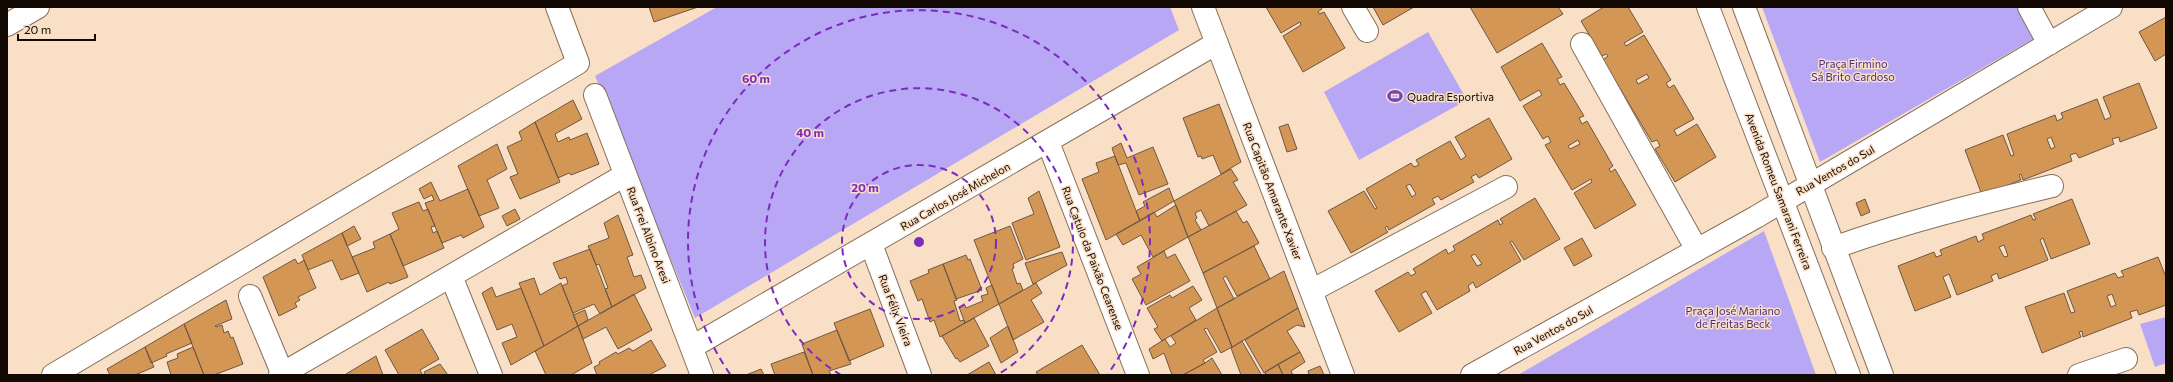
<svg xmlns="http://www.w3.org/2000/svg" width="2173" height="382" font-family="Commissioner,sans-serif">
  <style>
    .green { fill: #b8a7f4 }
    .building { fill: #d49655; stroke: #6d5741; fill-rule: evenodd }
    .lines { fill: none; stroke-linecap: round; stroke-linejoin: round }
    .minor-casing { stroke: #867059; stroke-width: 24 }
    .tertiary-casing { stroke: #867059; stroke-width: 24 }
    .minor { stroke: #fff; stroke-width: 22 }
    .tertiary { stroke: #fff; stroke-width: 22 }
    .ring { fill: none; stroke: #7b2cbf; stroke-width: 2; stroke-dasharray: 7 5 }
    .labels { text-anchor: middle; dominant-baseline: central; stroke-width: 3; stroke-linejoin: round; paint-order: stroke }
    .park-label { font-size: 11px; fill: #4b2e86; stroke: #f9dfc6 }
    .poi-label { font-size: 11px; fill: #120903; stroke: #f9dfc6; text-anchor: start }
    .street-label { font-size: 11px; fill: #120903; stroke: #f9dfc6 }
    .centre { fill: #7b2cbf; stroke: #f9dfc6; stroke-width: 2 }
    .ring-label { font-size: 12px; text-anchor: middle; font-weight: bold; fill: #7b2cbf; stroke: #f9dfc6; stroke-width: 3; stroke-linejoin: round; paint-order: stroke }
  </style>
  <rect width="100%" height="100%" fill="#f9dfc6"/>
  <!-- green -->
  <path class="green" d="M 717,7 L 1170,7 L 1179,30 L 695,318 L 595,76 Z
    M 1762,7 L 2020,7 L 2036,37 L 1820,162 Z
    M 1428,32 L 1467,100 L 1359,160 L 1324,92 Z
    M 1764,231 L 1816,375 L 1518,375 Z
    M 2166,317 L 2166,363 L 2155,367 L 2140,324 Z"/>
  <!-- building -->
  <path class="building" d="M 649,7 L 698,7 L 654,22 Z
    M 1266,7 L 1321,7 L 1322,9 L 1318,12 L 1319,14 L 1324,12 L 1345,48 L 1303,72 L 1283,36 L 1301,25 L 1300,22 L 1281,33 Z
    M 1373,7 L 1414,7 L 1383,25 Z
    M 1470,7 L 1558,7 L 1563,14 L 1497,53 Z
    M 1604,7 L 1628,7 L 1643,32 L 1624,43 L 1626,46 L 1644,35 L 1671,80 L 1666,83 L 1669,88 L 1674,85 L 1694,119 L 1674,130 L 1677,136 L 1697,124 L 1716,157 L 1675,182 L 1655,149 L 1660,146 L 1657,140 L 1652,142 L 1603,60 L 1608,56 L 1606,54 L 1602,56 L 1581,21 ZM 1647,74 L 1649,78 L 1638,84 L 1636,80 Z
    M 2166,17 L 2166,54 L 2155,61 L 2139,32 Z
    M 1542,43 L 1562,77 L 1557,79 L 1560,85 L 1564,83 L 1584,116 L 1579,118 L 1582,124 L 1587,121 L 1613,166 L 1609,169 L 1611,172 L 1615,169 L 1636,205 L 1595,229 L 1574,193 L 1592,182 L 1591,179 L 1572,190 L 1545,145 L 1551,142 L 1548,136 L 1543,139 L 1523,106 L 1542,95 L 1539,90 L 1520,101 L 1501,67 ZM 1578,140 L 1580,144 L 1570,149 L 1568,146 Z
    M 2139,83 L 2157,128 L 2120,142 L 2119,137 L 2112,139 L 2114,144 L 2079,158 L 2076,153 L 2070,155 L 2072,161 L 2023,180 L 2021,174 L 2019,175 L 2021,180 L 1982,195 L 1965,150 L 2003,135 L 2011,156 L 2014,155 L 2007,134 L 2055,115 L 2057,121 L 2063,118 L 2061,113 L 2097,99 L 2105,120 L 2111,117 L 2103,97 ZM 2051,137 L 2055,147 L 2051,149 L 2047,139 Z
    M 573,100 L 582,119 L 555,134 L 558,142 L 569,137 L 570,140 L 587,133 L 599,164 L 571,175 L 569,173 L 558,178 L 535,122 Z
    M 1219,104 L 1241,162 L 1221,174 L 1213,155 L 1202,159 L 1201,156 L 1198,157 L 1183,118 Z
    M 1489,118 L 1512,159 L 1479,178 L 1476,174 L 1471,177 L 1474,182 L 1441,200 L 1438,196 L 1432,199 L 1435,204 L 1389,230 L 1387,226 L 1385,228 L 1388,232 L 1351,253 L 1328,211 L 1364,191 L 1375,209 L 1377,208 L 1366,189 L 1411,163 L 1414,167 L 1419,165 L 1416,160 L 1450,141 L 1461,160 L 1466,156 L 1455,137 ZM 1410,184 L 1416,194 L 1412,197 L 1406,186 Z
    M 535,122 L 560,182 L 520,199 L 510,177 L 518,174 L 507,147 L 522,140 L 519,132 Z
    M 1288,124 L 1297,149 L 1287,152 L 1279,127 Z
    M 1121,143 L 1127,158 L 1153,147 L 1168,184 L 1139,195 L 1126,163 L 1118,165 L 1112,148 Z
    M 497,144 L 507,169 L 487,180 L 499,208 L 479,216 L 458,166 Z
    M 1115,156 L 1140,221 L 1106,240 L 1082,179 L 1099,172 L 1096,163 Z
    M 1231,169 L 1238,180 L 1233,182 L 1247,205 L 1209,226 L 1201,210 L 1195,213 L 1197,218 L 1195,220 L 1201,230 L 1188,237 L 1174,201 Z
    M 431,182 L 440,201 L 468,189 L 484,227 L 463,238 L 461,235 L 442,243 L 425,203 L 434,200 L 432,195 L 424,199 L 419,189 Z
    M 1169,188 L 1174,201 L 1140,221 L 1136,211 L 1145,206 L 1143,202 Z
    M 1039,191 L 1060,247 L 1026,260 L 1012,223 L 1034,214 L 1028,198 Z
    M 1535,198 L 1560,239 L 1524,260 L 1512,241 L 1510,242 L 1521,261 L 1476,288 L 1473,282 L 1468,286 L 1470,291 L 1437,310 L 1426,291 L 1421,294 L 1432,313 L 1399,332 L 1375,291 L 1408,272 L 1411,276 L 1416,273 L 1413,269 L 1446,249 L 1448,254 L 1455,250 L 1453,246 L 1498,220 L 1500,225 L 1503,223 L 1500,219 ZM 1475,254 L 1482,264 L 1477,266 L 1471,256 Z
    M 1865,199 L 1870,212 L 1861,216 L 1856,203 Z
    M 2072,199 L 2090,244 L 2051,259 L 2043,238 L 2040,240 L 2048,260 L 1999,279 L 1997,273 L 1991,276 L 1993,281 L 1957,295 L 1949,274 L 1943,277 L 1951,297 L 1915,311 L 1898,266 L 1934,252 L 1936,257 L 1942,255 L 1940,250 L 1976,236 L 1978,242 L 1984,239 L 1982,234 L 2031,215 L 2033,220 L 2036,219 L 2033,214 ZM 2004,245 L 2008,256 L 2004,257 L 1999,247 Z
    M 419,202 L 423,211 L 428,209 L 435,226 L 431,227 L 433,233 L 437,231 L 444,248 L 403,266 L 390,234 L 399,229 L 392,213 Z
    M 1176,205 L 1188,237 L 1153,257 L 1141,235 L 1123,245 L 1116,234 L 1154,212 L 1157,217 Z
    M 515,209 L 520,219 L 507,226 L 502,216 Z
    M 1236,211 L 1243,223 L 1247,221 L 1259,243 L 1203,273 L 1188,237 Z
    M 618,215 L 633,255 L 627,257 L 634,277 L 641,275 L 646,288 L 612,307 L 605,289 L 608,288 L 599,264 L 596,265 L 588,246 L 609,238 L 604,223 Z
    M 354,226 L 361,239 L 347,246 L 342,233 Z
    M 1010,226 L 1023,259 L 1013,264 L 1014,268 L 1012,269 L 1017,284 L 1020,283 L 1023,290 L 999,304 L 974,240 Z
    M 342,233 L 359,273 L 341,280 L 332,260 L 308,270 L 302,255 Z
    M 390,234 L 408,277 L 390,284 L 389,282 L 367,292 L 352,257 L 375,248 L 373,242 Z
    M 1582,238 L 1592,256 L 1574,266 L 1564,248 Z
    M 1254,246 L 1270,279 L 1237,296 L 1226,276 L 1223,278 L 1234,299 L 1217,308 L 1203,273 Z
    M 590,249 L 612,307 L 600,314 L 594,304 L 573,313 L 562,286 L 568,283 L 566,277 L 560,279 L 553,263 Z
    M 1164,251 L 1167,258 L 1175,254 L 1190,281 L 1146,305 L 1132,279 L 1141,274 L 1137,267 Z
    M 1062,252 L 1067,265 L 1033,284 L 1025,263 Z
    M 966,255 L 968,260 L 970,259 L 982,290 L 956,299 L 943,264 Z
    M 2158,257 L 2166,277 L 2166,305 L 2139,315 L 2137,310 L 2130,312 L 2132,318 L 2083,337 L 2082,331 L 2079,332 L 2081,337 L 2042,353 L 2025,307 L 2064,293 L 2071,313 L 2075,312 L 2067,291 L 2115,273 L 2118,278 L 2124,276 L 2121,271 ZM 2112,294 L 2116,305 L 2111,307 L 2107,296 Z
    M 295,259 L 298,264 L 304,260 L 316,288 L 298,297 L 300,300 L 295,303 L 297,307 L 279,316 L 263,277 Z
    M 943,264 L 957,300 L 954,301 L 960,321 L 964,320 L 965,323 L 940,337 L 934,320 L 930,322 L 922,299 L 918,301 L 910,281 L 929,273 L 928,270 Z
    M 1284,271 L 1298,308 L 1232,347 L 1217,308 Z
    M 534,278 L 540,295 L 561,283 L 578,326 L 544,346 L 519,283 Z
    M 1036,283 L 1042,293 L 1031,300 L 1044,322 L 1013,340 L 999,304 Z
    M 992,285 L 999,304 L 965,323 L 959,307 L 965,305 L 966,308 L 983,301 L 981,296 L 988,294 L 986,288 Z
    M 1193,286 L 1202,300 L 1189,308 L 1196,320 L 1162,341 L 1154,329 L 1158,327 L 1147,308 L 1170,295 L 1172,298 Z
    M 492,287 L 496,297 L 521,288 L 544,346 L 511,365 L 502,343 L 517,337 L 512,324 L 497,330 L 482,293 Z
    M 634,294 L 652,330 L 618,349 L 606,327 L 583,339 L 578,326 Z
    M 226,300 L 232,319 L 215,326 L 216,327 L 222,325 L 224,333 L 228,331 L 231,338 L 233,337 L 243,364 L 214,375 L 204,375 L 184,324 Z
    M 1217,308 L 1232,347 L 1221,353 L 1207,328 L 1204,329 L 1217,352 L 1203,360 L 1205,363 L 1183,375 L 1172,375 L 1164,353 L 1153,359 L 1149,349 L 1165,339 L 1170,347 L 1176,343 L 1171,336 Z
    M 1298,308 L 1305,327 L 1297,325 L 1287,331 L 1300,352 L 1264,373 L 1245,340 Z
    M 870,309 L 884,346 L 849,361 L 834,323 Z
    M 585,310 L 588,320 L 578,326 L 573,315 Z
    M 974,318 L 989,346 L 960,362 L 957,358 L 956,359 L 942,336 Z
    M 184,324 L 192,343 L 166,354 L 167,356 L 151,363 L 145,347 Z
    M 578,326 L 592,363 L 571,375 L 546,375 L 535,351 Z
    M 1008,326 L 1018,352 L 1001,363 L 990,338 Z
    M 422,329 L 439,359 L 420,370 L 422,374 L 419,375 L 399,375 L 385,350 Z
    M 837,330 L 851,364 L 829,371 L 831,375 L 813,375 L 802,344 Z
    M 651,340 L 666,366 L 649,375 L 597,375 L 594,367 L 600,364 L 599,362 L 616,352 L 618,354 L 629,348 L 633,351 Z
    M 1242,341 L 1261,374 L 1260,375 L 1241,375 L 1231,348 Z
    M 1082,345 L 1100,375 L 1038,375 L 1036,372 Z
    M 145,347 L 154,367 L 135,375 L 110,375 L 107,369 Z
    M 193,347 L 204,375 L 171,375 L 167,362 L 178,358 L 177,354 Z
    M 804,352 L 813,375 L 775,375 L 771,364 Z
    M 1300,352 L 1305,362 L 1291,371 L 1293,375 L 1283,375 L 1278,364 Z
    M 376,356 L 383,375 L 346,375 L 346,374 Z
    M 1212,358 L 1222,375 L 1183,375 L 1205,363 Z
    M 989,362 L 996,375 L 967,375 Z
    M 440,364 L 448,375 L 425,375 L 424,372 Z
    M 1278,364 L 1283,375 L 1266,375 L 1265,372 Z
    M 1320,366 L 1324,375 L 1309,375 L 1308,371 Z
    M 761,369 L 764,375 L 746,375 Z"/>
  <g class="lines">
    <!-- minor casing -->
    <g class="minor-casing">
      <path id="minor" d="M 1203,7 L 1343,375
        M 1353,7 L 1367,31
        M 2029,7 L 2049,44
        M 7,25 L 38,7
        M 1582,44 L 1697,250
        M 595,95 L 702,375
        M 1048,142 L 1138,375
        M 871,244 L 920,375
        M 1833,248 C 1905,222 1978,204 2052,186
        M 451,276 L 491,375
        M 1311,291 L 1506,187
        M 250,296 L 283,375
        M 692,347 L 1217,43
        M 53,375 L 578,63 L 557,7
        M 280,375 L 625,175
        M 1472,375 L 1756,217 L 2111,7
        M 2079,375 L 2126,359"/>
    </g>
    <!-- tertiary casing -->
    <g class="tertiary-casing">
      <path id="tertiary" d="M 1708,7 L 1849,375
        M 1744,7 L 1882,375"/>
    </g>
    <!-- minor -->
    <use href="#minor" class="minor"/>
    <!-- tertiary -->
    <use href="#tertiary" class="tertiary"/>
  </g>
  <!-- distance rings -->
  <g class="ring">
    <circle cx="919" cy="242" r="77"/>
    <path d="M841 375A154 154 0 1 1 997 375"/>
    <path d="M730 374A231 231 0 1 1 1108 374"/>
  </g>
  <!-- icons -->
  <defs>
    <g id="stadium-bare" transform="scale(1.2)"><path d="M0-5a6.5 5 0 1 0 0 10a6.5 5 0 1 0 0-10ZM-3.5-1.8h7v3.6h-7Z" fill="#6f48c0" stroke="#f9dfc6" stroke-width="2.5" paint-order="stroke"/></g>
  </defs>
  <g fill-rule="evenodd">
    <use href="#stadium-bare" x="1395" y="96"/>
  </g>
  <g class="labels">
    <!-- park labels -->
    <g class="park-label">
      <text x="1853" y="63">Praça Firmino<tspan x="1853" dy="13">Sá Brito Cardoso</tspan></text>
      <text x="1733" y="310">Praça José Mariano<tspan x="1733" dy="13">de Freitas Beck</tspan></text>
    </g>
    <!-- poi labels -->
    <g class="poi-label">
      <text x="1407" y="96">Quadra Esportiva</text>
    </g>
    <!-- street labels -->
    <g class="street-label">
      <text transform="translate(1835 170) rotate(-30)">Rua Ventos do Sul</text>
      <text transform="translate(1273 191) rotate(69)">Rua Capitão Amarante Xavier</text>
      <text transform="translate(1779 191) rotate(69)">Avenida Romeu Samarani Ferreira</text>
      <text transform="translate(955 196) rotate(-30)">Rua Carlos José Michelon</text>
      <text transform="translate(649 235) rotate(69)">Rua Frei Albino Aresi</text>
      <text transform="translate(1093 258) rotate(69)">Rua Catulo da Paixão Cearense</text>
      <text transform="translate(896 310) rotate(69)">Rua Félix Vieira</text>
      <text transform="translate(1553 330) rotate(-29)">Rua Ventos do Sul</text>
    </g>
  </g>
  <circle cx="919" cy="242" r="6" class="centre"/>
  <g class="ring-label">
    <text x="756" y="83">60 m</text>
    <text x="810" y="137">40 m</text>
    <text x="865" y="192">20 m</text>
  </g>
  <!-- border -->
  <rect width="2173" height="382" fill="none" stroke="#120903" stroke-width="16"/>
  <!-- scale -->
  <path d="M18 34v6h77v-6" fill="none" stroke="#120903" stroke-width="2"/>
  <text x="24" y="34" font-size="12" fill="#120903" stroke="#f9dfc6" stroke-width="3" paint-order="stroke">20 m</text>
</svg>
